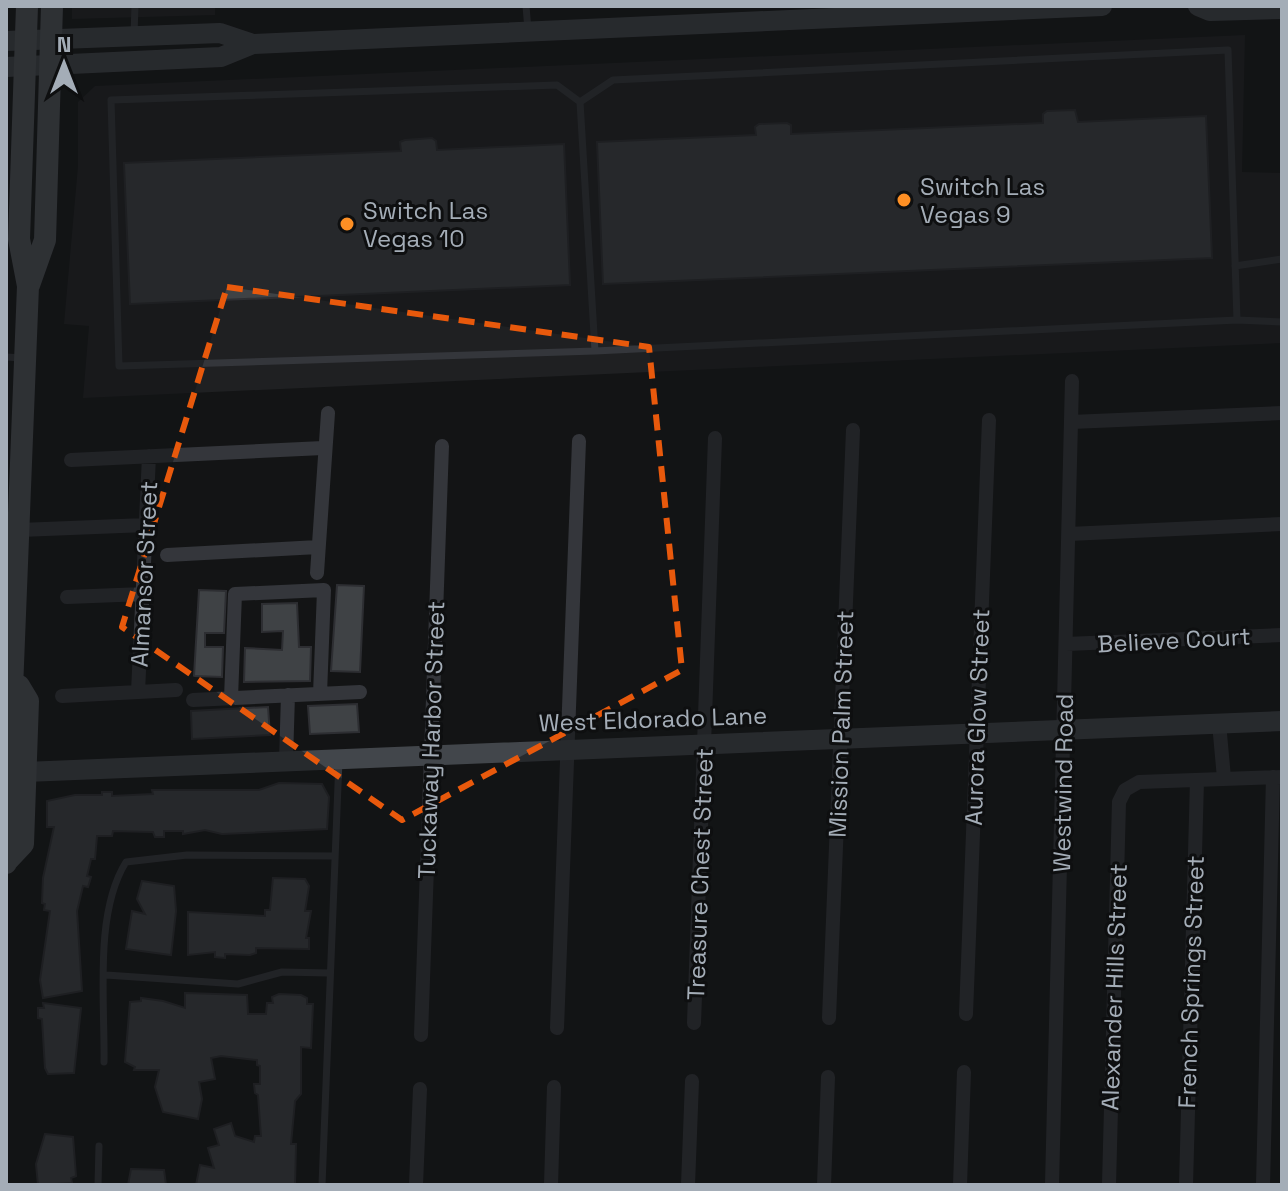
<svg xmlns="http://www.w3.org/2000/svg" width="1288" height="1191" font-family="'Space Grotesk',sans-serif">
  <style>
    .built { fill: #1f2022 }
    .building { fill: #3f4245; stroke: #2d2e32; stroke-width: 2 }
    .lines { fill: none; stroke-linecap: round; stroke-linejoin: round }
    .lane { stroke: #34363b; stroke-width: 7 }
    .street { stroke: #34363b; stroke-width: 14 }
    .secondary { stroke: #42464b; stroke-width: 20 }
    .primary { stroke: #50545a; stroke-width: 22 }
    .marked { fill: none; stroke: #e8590c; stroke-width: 6; stroke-dasharray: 16 10; stroke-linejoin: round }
    .poi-dot { fill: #fd8f24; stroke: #0e0f10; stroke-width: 3 }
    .labels { text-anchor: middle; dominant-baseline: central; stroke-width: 6; stroke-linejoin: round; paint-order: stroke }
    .poi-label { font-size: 24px; fill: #a4adb7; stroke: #0e0f10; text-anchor: start }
    .street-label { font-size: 24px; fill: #a4adb7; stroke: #0e0f10 }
  </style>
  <rect width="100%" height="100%" fill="#131415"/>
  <!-- built -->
  <path class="built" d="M 72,6 L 215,6 L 215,15 L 72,19 Z
    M 1245,35 L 1242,172 L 1282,173 L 1282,343 L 83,398 L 89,326 L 64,324 L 78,166 L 78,102 L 95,86 Z"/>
  <!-- building -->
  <path class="building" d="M 1075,110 L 1078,122 L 1206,116 L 1212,258 L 603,284 L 597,142 L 756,135 L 755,127 L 759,124 L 787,123 L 791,125 L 791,134 L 1043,123 L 1043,114 L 1047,111 Z
    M 432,138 L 436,141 L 437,150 L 564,144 L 570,285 L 130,304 L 124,163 L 401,151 L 400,142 L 405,140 Z
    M 337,585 L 364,586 L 360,672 L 331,671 Z
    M 199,590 L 226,591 L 224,633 L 205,633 L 205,647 L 223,647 L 222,677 L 194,676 Z
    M 297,603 L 299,647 L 311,647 L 310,681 L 244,682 L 245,648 L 282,650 L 283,631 L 262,632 L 262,604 Z
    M 357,704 L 359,732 L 310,734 L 308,706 Z
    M 268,707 L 270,735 L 192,739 L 191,711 Z
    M 279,783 L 322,784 L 329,797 L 327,829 L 222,834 L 205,830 L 183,834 L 183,831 L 164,831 L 164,837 L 155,837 L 153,832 L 113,831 L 112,836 L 97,836 L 95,859 L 91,859 L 87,876 L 91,877 L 88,887 L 83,886 L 77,911 L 82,991 L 43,998 L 40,980 L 50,911 L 44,910 L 45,904 L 42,903 L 43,878 L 54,827 L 47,827 L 47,801 L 75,795 L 102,795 L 102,792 L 112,792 L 112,796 L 153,794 L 152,790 L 259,790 Z
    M 273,878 L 305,879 L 309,886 L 305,911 L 311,911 L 306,938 L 309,938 L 309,949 L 256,948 L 256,953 L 250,955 L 225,954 L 225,958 L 215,957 L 215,952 L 188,955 L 188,912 L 265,916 L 265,910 L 270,910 Z
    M 142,881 L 174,886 L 176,911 L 171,955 L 126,949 L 132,911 L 145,914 L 137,899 Z
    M 185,993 L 247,995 L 248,1014 L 266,1014 L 267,1003 L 273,1003 L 272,997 L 279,994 L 301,995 L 307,998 L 307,1004 L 313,1004 L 311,1048 L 301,1047 L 301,1094 L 295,1101 L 291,1144 L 296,1144 L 295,1185 L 196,1185 L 200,1165 L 214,1168 L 208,1148 L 219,1145 L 214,1129 L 231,1123 L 235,1136 L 254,1142 L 255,1136 L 261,1136 L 258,1095 L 255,1093 L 254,1084 L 260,1084 L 260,1066 L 257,1065 L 257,1060 L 221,1056 L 211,1058 L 215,1079 L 199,1082 L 202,1099 L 198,1119 L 163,1112 L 155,1087 L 159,1070 L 134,1070 L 135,1067 L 125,1062 L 130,1002 L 141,1001 L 141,998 L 163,1001 L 185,1008 Z
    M 43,1003 L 81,1008 L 74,1073 L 48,1074 L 45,1068 L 42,1019 L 38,1018 L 38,1008 L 44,1008 Z
    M 45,1134 L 73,1137 L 76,1176 L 71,1178 L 72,1183 L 38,1185 L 36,1164 Z
    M 131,1169 L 164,1170 L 166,1185 L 128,1185 Z"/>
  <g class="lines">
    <!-- lane -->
    <path class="lane" d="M 526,6 L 528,30
      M 134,34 L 135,6
      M 1228,50 L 1237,320 L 595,351 L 119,366 L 111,100 L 557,85 L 580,102 L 613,80 Z
      M 580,102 L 595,351
      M 1235,266 L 1282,259
      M 1237,320 L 1282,322
      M 6,357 L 24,358
      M 106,975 L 238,984 L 282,972 L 329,973
      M 104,1062 C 105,1001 94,913 126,862 L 187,855 L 335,856
      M 98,1185 L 99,1146
      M 322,1185 L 339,760"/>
    <!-- street -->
    <path class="street" d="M 1071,422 L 1282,413
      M 71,460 L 323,448
      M 20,530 L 146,525
      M 1069,534 L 1282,524
      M 167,555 L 318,547
      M 317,573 L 328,413
      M 67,597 L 144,594
      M 1066,644 L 1282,635
      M 138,692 L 149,456
      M 62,696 L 176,690
      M 231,698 L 235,594 L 324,590 L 320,694
      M 193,700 L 360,692
      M 1219,723 L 1224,778
      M 286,760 L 288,695
      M 966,1014 L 989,420
      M 829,1018 L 853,430
      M 694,1023 L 715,438
      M 557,1028 L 579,441
      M 421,1035 L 442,446
      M 416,1185 L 420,1089
      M 551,1185 L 554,1087
      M 688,1185 L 692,1081
      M 824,1185 L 828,1077
      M 960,1185 L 964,1072
      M 1052,1185 L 1072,381
      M 1109,1185 L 1119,802 L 1125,790 L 1139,782 L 1282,777
      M 1186,1185 L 1197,780
      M 1263,1185 L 1273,777"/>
    <!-- secondary -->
    <path class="secondary" d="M 1198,6 L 1210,11 L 1282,9
      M 6,41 L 220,33 L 253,44 L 1102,6
      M 6,67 L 221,57 L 253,44
      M 25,772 L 1282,721"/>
    <!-- primary -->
    <path class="primary" d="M 29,285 L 45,240 L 52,6
      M 25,772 L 12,758 L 10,740 L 28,286 L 19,239 L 27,6
      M 6,777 L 6,863
      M 6,862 L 23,844 L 28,701 L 19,686"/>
  </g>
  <!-- marked area -->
  <path d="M0 0H1288V1191H0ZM 227,287 L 649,347 L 682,670 L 402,820 L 122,627 Z" fill="#131415" fill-opacity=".55" fill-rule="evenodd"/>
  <path class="marked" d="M 227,287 L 649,347 L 682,670 L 402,820 L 122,627 Z"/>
  <!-- markers -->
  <g class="poi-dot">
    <circle cx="904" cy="200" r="8"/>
    <circle cx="347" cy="224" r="8"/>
  </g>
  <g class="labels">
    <!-- poi labels -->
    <g class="poi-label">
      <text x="920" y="186">Switch Las<tspan x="920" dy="28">Vegas 9</tspan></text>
      <text x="363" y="210">Switch Las<tspan x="363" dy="28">Vegas 10</tspan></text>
    </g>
    <!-- street labels -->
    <g class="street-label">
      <text transform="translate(144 574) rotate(-87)">Almansor Street</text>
      <text transform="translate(1174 640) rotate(-3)">Believe Court</text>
      <text transform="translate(977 717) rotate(-88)">Aurora Glow Street</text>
      <text transform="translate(653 719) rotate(-2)">West Eldorado Lane</text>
      <text transform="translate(841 724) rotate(-88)">Mission Palm Street</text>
      <text transform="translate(431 740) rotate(-88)">Tuckaway Harbor Street</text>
      <text transform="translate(1063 783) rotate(-89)">Westwind Road</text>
      <text transform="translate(700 874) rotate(-88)">Treasure Chest Street</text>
      <text transform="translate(1191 982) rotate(-88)">French Springs Street</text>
      <text transform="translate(1114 987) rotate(-88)">Alexander Hills Street</text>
    </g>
  </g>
  <!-- border -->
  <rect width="1288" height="1191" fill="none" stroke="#a4adb7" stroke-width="16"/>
  <!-- north arrow -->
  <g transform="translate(64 64)" stroke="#0e0f10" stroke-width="6" paint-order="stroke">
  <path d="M0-6L14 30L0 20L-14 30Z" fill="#a4adb7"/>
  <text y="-12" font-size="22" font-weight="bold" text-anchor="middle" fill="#a4adb7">N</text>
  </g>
</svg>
